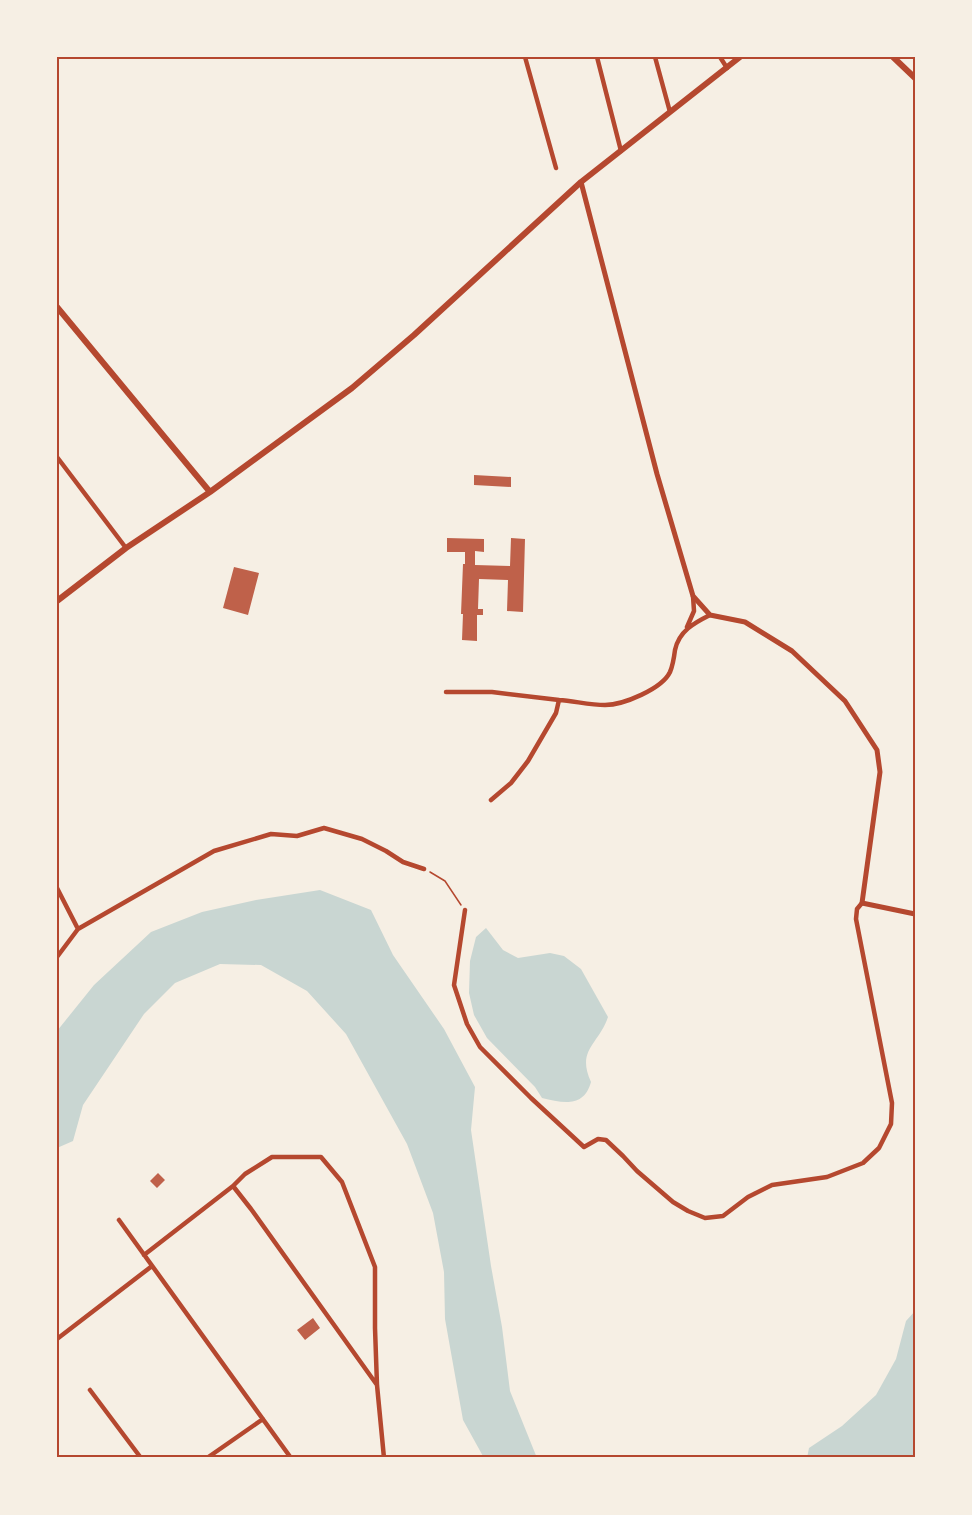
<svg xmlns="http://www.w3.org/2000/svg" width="972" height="1515" font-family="Barlow,sans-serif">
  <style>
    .water { fill: #c9d6d2 }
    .building { fill: #bf614a }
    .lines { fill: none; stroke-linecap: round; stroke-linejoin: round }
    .path { stroke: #b5482f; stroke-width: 1.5 }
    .minor { stroke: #b5482f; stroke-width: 4.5 }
    .tertiary { stroke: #b5482f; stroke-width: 5 }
    .secondary { stroke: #b5482f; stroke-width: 6 }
    .neatline { fill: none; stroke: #b5482f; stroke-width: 2 }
  </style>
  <rect width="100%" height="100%" fill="#f6efe4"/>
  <!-- water -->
  <path class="water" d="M 320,890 L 371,910 L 393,955 L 444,1029 L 475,1087 L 471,1130 L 491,1266 L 502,1327 L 510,1391 L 537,1458 L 484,1458 L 463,1420 L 445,1319 L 444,1272 L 433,1213 L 407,1144 L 346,1034 L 307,991 L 261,965 L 220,964 L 175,983 L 144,1014 L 83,1105 L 73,1141 L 57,1148 L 57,1031 L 94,985 L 151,932 L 202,912 L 256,900 Z
    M 486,928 L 503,950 L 518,958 L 550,953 L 564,956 L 581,969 L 608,1017 C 599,1044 576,1050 591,1082 C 584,1108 563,1103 542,1098 L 535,1087 L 487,1038 L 474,1015 L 469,993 L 470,961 L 476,937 Z
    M 915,1311 L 915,1454 L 911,1458 L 807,1458 L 809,1448 L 842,1426 L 876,1395 L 896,1359 L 906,1321 Z"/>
  <!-- building -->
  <path class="building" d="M 474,475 L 511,477 L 511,487 L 474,485 Z
    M 447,538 L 484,539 L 484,552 L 475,551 L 475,565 L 510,566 L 511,538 L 525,539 L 523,612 L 507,611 L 508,580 L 479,579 L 478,609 L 483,609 L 483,615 L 477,615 L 477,641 L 462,640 L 463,614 L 461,614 L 463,564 L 465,564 L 465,552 L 447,552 Z
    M 234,567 L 259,573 L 248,615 L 223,608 Z
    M 158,1173 L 165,1180 L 157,1188 L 150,1181 Z
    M 313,1318 L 320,1328 L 305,1340 L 297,1330 Z"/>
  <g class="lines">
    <!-- path -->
    <path class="path" d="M 430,872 L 445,881 L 461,905"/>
    <!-- minor -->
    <path class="minor" d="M 525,57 L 556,168
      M 597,57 L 621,151
      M 655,57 L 670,112
      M 720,57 L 727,68
      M 57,457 L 126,548
      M 687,627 L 694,611 L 693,596
      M 446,692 L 492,692 L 559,700
      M 491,800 L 511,783 L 528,761 L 556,713 L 559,700 C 574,701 590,705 605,705 C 623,705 662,689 670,672 C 673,665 674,658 675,650 C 679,631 694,623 710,615
      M 57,888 L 78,929
      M 465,910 L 454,985 L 467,1024 L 480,1047 L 531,1098 L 584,1147 L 598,1139 L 606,1140 L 623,1156 L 637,1171 L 673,1202 L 688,1211 L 705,1218 L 723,1216 L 748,1197 L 772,1185 L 827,1177 L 863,1163 L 879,1148 L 891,1124 L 892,1103 L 856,919 L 857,909 L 862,903
      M 57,957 L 78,929 L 214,851 L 271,834 L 297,836 L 324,828 L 362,839 L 386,851 L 403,862 L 424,869
      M 233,1186 L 251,1209 L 377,1385
      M 119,1220 L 291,1458
      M 144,1255 L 233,1186 L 245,1174 L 272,1157 L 321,1157 L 342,1182 L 375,1267 L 375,1328 L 377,1385 L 384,1458
      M 57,1339 L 152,1266
      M 90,1390 L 141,1458
      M 207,1458 L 263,1419"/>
    <!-- tertiary -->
    <path class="tertiary" d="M 581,182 L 657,474 L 693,596 L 710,615 L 745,622 L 792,651 L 845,701 L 877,750 L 880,772 L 862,903 L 915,914"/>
    <!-- secondary -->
    <path class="secondary" d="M 893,57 L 915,78
      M 57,307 L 210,492
      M 57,601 L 126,548 L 210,492 L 352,388 L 414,335 L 581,182 L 740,57"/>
  </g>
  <!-- border -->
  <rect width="972" height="1515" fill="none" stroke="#f6efe4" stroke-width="117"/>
  <rect x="58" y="58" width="856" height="1398" class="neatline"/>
</svg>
